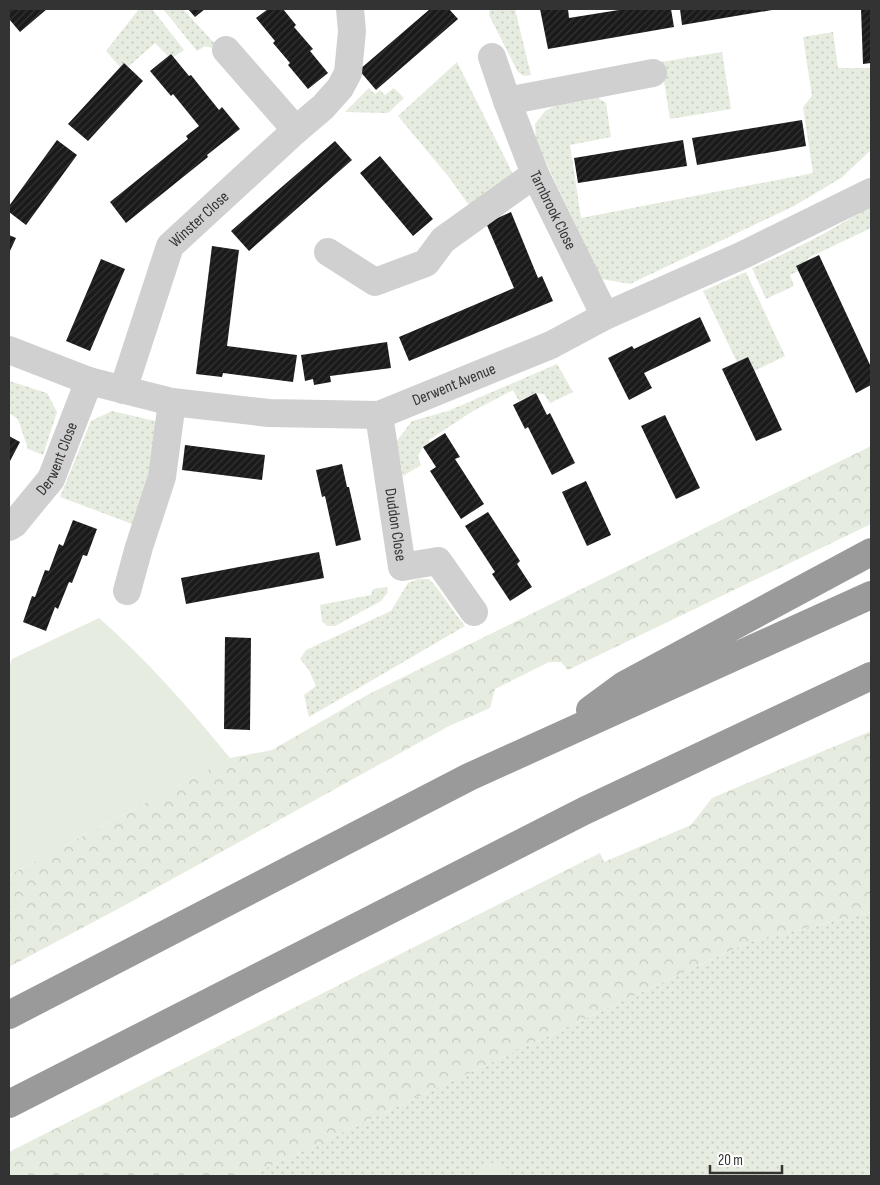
<svg xmlns="http://www.w3.org/2000/svg" width="880" height="1185" font-family="'Sofia Sans Condensed',sans-serif">
  <style>
    .grass { fill: url(#grass-dots) }
    .forest { fill: url(#forest-crowns) }
    .garden { fill: #e6ecdf }
    .building { fill: url(#building-hatch) }
    .lines { fill: none; stroke-linecap: round; stroke-linejoin: round }
    .minor { stroke: #d0d0d0; stroke-width: 28 }
    .highway { stroke: #9a9a9a; stroke-width: 28 }
    .labels { text-anchor: middle; dominant-baseline: central; stroke-width: 5; stroke-linejoin: round; paint-order: stroke }
    .street-label { font-size: 16px; fill: #333; stroke: #fff }
  </style>
  <defs>
    <pattern id="grass-dots" width="8" height="8" patternUnits="userSpaceOnUse" patternTransform="scale(1.25)"><rect width="8" height="8" fill="#e6ecdf"/><path d="M2 2h.1M6 6h.1" fill="none" stroke="#c6cbc0" stroke-width="1.8" stroke-linecap="round"/></pattern>
    <pattern id="forest-crowns" width="20" height="18" patternUnits="userSpaceOnUse" patternTransform="scale(1.25)"><rect width="20" height="18" fill="#e6ecdf"/><path d="M2 6a3 3 0 1 1 6 0M12 15a3 3 0 1 1 6 0" fill="none" stroke="#c6cbc0"/></pattern>
    <pattern id="building-hatch" width="6" height="6" patternUnits="userSpaceOnUse" patternTransform="scale(1.25)"><rect width="6" height="6" fill="#1a1a1a"/><path d="M-1 1l2-2M0 6l6-6M5 7l2-2" fill="none" stroke="#333"/></pattern>
  </defs>
  <rect width="100%" height="100%" fill="#fff"/>
  <!-- grass -->
  <path class="grass" d="M 139,9 L 152,9 L 184,50 L 174,57 L 171,54 L 168,56 L 155,43 L 128,67 L 124,63 L 120,67 L 106,51 Z
    M 163,9 L 183,9 L 215,44 L 212,48 L 205,46 L 197,51 Z
    M 490,9 L 515,9 L 531,75 L 524,76 L 518,72 L 489,15 Z
    M 833,32 L 838,68 L 871,68 L 871,150 L 841,178 L 794,206 L 630,284 L 602,279 L 536,142 L 535,124 L 545,111 L 555,106 L 598,98 L 606,103 L 611,137 L 570,145 L 581,218 L 813,173 L 803,107 L 812,96 L 803,37 Z
    M 722,52 L 731,109 L 670,119 L 661,62 Z
    M 457,62 L 513,174 L 471,208 L 448,176 L 398,116 Z
    M 369,88 L 375,94 L 380,90 L 385,95 L 394,88 L 404,98 L 388,113 L 345,112 Z
    M 871,205 L 871,228 L 808,258 L 807,261 L 796,266 L 798,271 L 790,275 L 794,286 L 766,299 L 752,268 C 794,250 834,230 871,205 Z
    M 746,272 L 785,356 L 754,371 L 737,362 L 703,291 Z
    M 557,364 L 573,392 L 550,403 L 544,394 L 536,393 L 519,401 L 513,390 L 473,411 L 429,440 L 430,443 L 423,447 L 418,456 L 421,465 L 403,476 L 396,442 L 412,421 L 448,411 Z
    M 9,381 L 47,393 L 57,412 L 43,455 L 28,449 L 18,419 L 9,413 Z
    M 112,411 L 155,421 L 161,430 L 135,525 L 60,497 L 91,421 Z
    M 418,579 L 429,579 C 443,593 452,611 465,626 L 309,717 L 304,695 L 316,686 L 309,670 L 300,659 L 306,650 L 391,611 L 408,583 Z
    M 387,587 L 388,592 L 381,601 L 335,626 L 327,626 L 322,621 L 320,605 L 371,595 L 373,589 Z
    M 871,912 L 871,1176 L 249,1176 L 749,942 Z"/>
  <!-- forest -->
  <path class="forest" d="M 871,446 L 871,524 L 568,670 L 561,662 L 549,662 L 495,689 L 490,708 L 449,726 L 129,903 L 9,967 L 9,875 L 230,758 L 272,750 L 369,694 Z
    M 871,731 L 871,912 L 749,942 L 249,1176 L 9,1176 L 9,1152 L 600,853 L 604,862 L 691,825 L 712,798 Z"/>
  <!-- garden -->
  <path class="garden" d="M 99,618 C 147,660 190,709 230,758 L 9,875 L 9,667 L 12,659 Z
    M 497,1160 L 508,1176 L 473,1176 Z"/>
  <!-- building -->
  <path class="building" d="M 9,9 L 47,9 L 20,32 L 9,19 Z
    M 188,9 L 205,9 L 195,17 Z
    M 268,9 L 283,9 L 296,25 L 294,27 L 313,49 L 310,51 L 328,73 L 308,89 L 288,65 L 290,63 L 273,43 L 275,41 L 256,18 Z
    M 430,9 L 449,9 L 458,19 L 376,90 L 359,70 Z
    M 540,9 L 568,9 L 569,18 L 625,9 L 671,9 L 674,27 L 548,49 Z
    M 680,9 L 772,9 L 772,10 L 682,25 Z
    M 861,9 L 871,9 L 871,63 L 863,64 Z
    M 171,54 L 189,76 L 191,75 L 219,110 L 222,107 L 240,129 L 207,155 L 208,157 L 126,223 L 110,202 L 188,139 L 186,136 L 199,126 L 173,94 L 171,96 L 150,71 Z
    M 124,63 L 143,81 L 88,141 L 68,124 Z
    M 802,120 L 806,146 L 697,165 L 692,138 Z
    M 57,140 L 77,155 L 26,225 L 9,212 L 9,206 Z
    M 683,140 L 687,166 L 578,183 L 574,158 Z
    M 335,141 L 352,160 L 249,251 L 231,231 Z
    M 380,156 L 433,219 L 413,236 L 360,173 Z
    M 511,212 L 538,278 L 542,276 L 553,301 L 409,361 L 399,337 L 514,288 L 486,223 Z
    M 9,235 L 16,238 L 9,253 Z
    M 212,246 L 239,250 L 227,346 L 297,355 L 293,382 L 223,373 L 222,377 L 196,374 Z
    M 819,255 L 871,367 L 871,385 L 856,393 L 796,266 Z
    M 101,259 L 125,269 L 90,351 L 66,341 Z
    M 700,317 L 711,341 L 644,373 L 652,388 L 629,400 L 608,358 L 632,346 L 634,349 Z
    M 387,342 L 391,368 L 330,376 L 331,382 L 314,385 L 313,379 L 305,381 L 301,355 Z
    M 748,357 L 782,430 L 756,441 L 722,369 Z
    M 536,393 L 547,415 L 550,413 L 575,463 L 552,475 L 528,427 L 525,429 L 513,405 Z
    M 665,415 L 700,488 L 676,499 L 641,426 Z
    M 445,433 L 460,457 L 455,459 L 484,504 L 461,519 L 430,471 L 436,467 L 423,447 Z
    M 9,436 L 20,442 L 9,463 Z
    M 185,445 L 265,455 L 262,480 L 182,470 Z
    M 342,464 L 347,487 L 349,487 L 361,540 L 336,546 L 325,496 L 322,497 L 316,470 Z
    M 586,481 L 611,535 L 587,546 L 562,492 Z
    M 488,512 L 520,561 L 517,564 L 532,587 L 510,601 L 492,574 L 495,572 L 465,526 Z
    M 73,520 L 97,529 L 87,556 L 83,555 L 72,583 L 69,582 L 58,609 L 55,607 L 46,631 L 23,622 L 32,596 L 35,597 L 45,570 L 49,571 L 59,544 L 63,546 Z
    M 319,552 L 324,578 L 186,604 L 181,578 Z
    M 225,637 L 251,638 L 250,730 L 224,729 Z"/>
  <g class="lines">
    <!-- minor -->
    <g class="minor">
      <path id="s1" d="M 492,57 L 507,101 L 535,174 L 605,316"/>
      <path d="M 507,101 L 653,73"/>
      <path d="M 296,130 L 323,107 L 340,88 L 348,73 L 352,31 L 350,9"/>
      <path d="M 328,252 L 375,282 L 426,263 L 443,240 L 535,174"/>
      <path id="s2" d="M 9,350 L 89,381 L 172,402 L 269,413 L 379,415 L 551,345 L 605,316 L 743,255 L 871,192"/>
      <path id="s3" d="M 123,390 L 170,246 L 296,130 L 226,50"/>
      <path id="s4" d="M 379,415 L 402,567 L 438,561 L 474,612"/>
      <path id="s5" d="M 9,527 L 14,524 L 51,479 L 89,381"/>
      <path d="M 127,591 L 139,547 L 162,477 L 172,402"/>
    </g>
    <!-- highway -->
    <path class="highway" d="M 590,710 L 624,685 L 871,552
      M 9,1015 L 469,777 L 871,595
      M 9,1104 L 584,811 L 871,676"/>
  </g>
  <g class="labels">
    <!-- street labels -->
    <g class="street-label">
      <text stroke="none"><textPath href="#s1" startOffset="165">Tarnbrook Close</textPath></text>
      <text stroke="none"><textPath href="#s3" startOffset="191">Winster Close</textPath></text>
      <text stroke="none"><textPath href="#s2" startOffset="460">Derwent Avenue</textPath></text>
      <text stroke="none"><textPath href="#s5" startOffset="85">Derwent Close</textPath></text>
      <text stroke="none"><textPath href="#s4" startOffset="111">Duddon Close</textPath></text>
    </g>
  </g>
  <!-- border -->
  <rect width="880" height="1185" fill="none" stroke="#333333" stroke-width="20"/>
  <!-- scale -->
  <path d="M710 1165v8h72v-8" fill="none" stroke="#333333" stroke-width="2.5"/>
  <text x="718" y="1165" font-size="15" fill="#333333" stroke="#ffffff" stroke-width="4" paint-order="stroke">20 m</text>
</svg>
